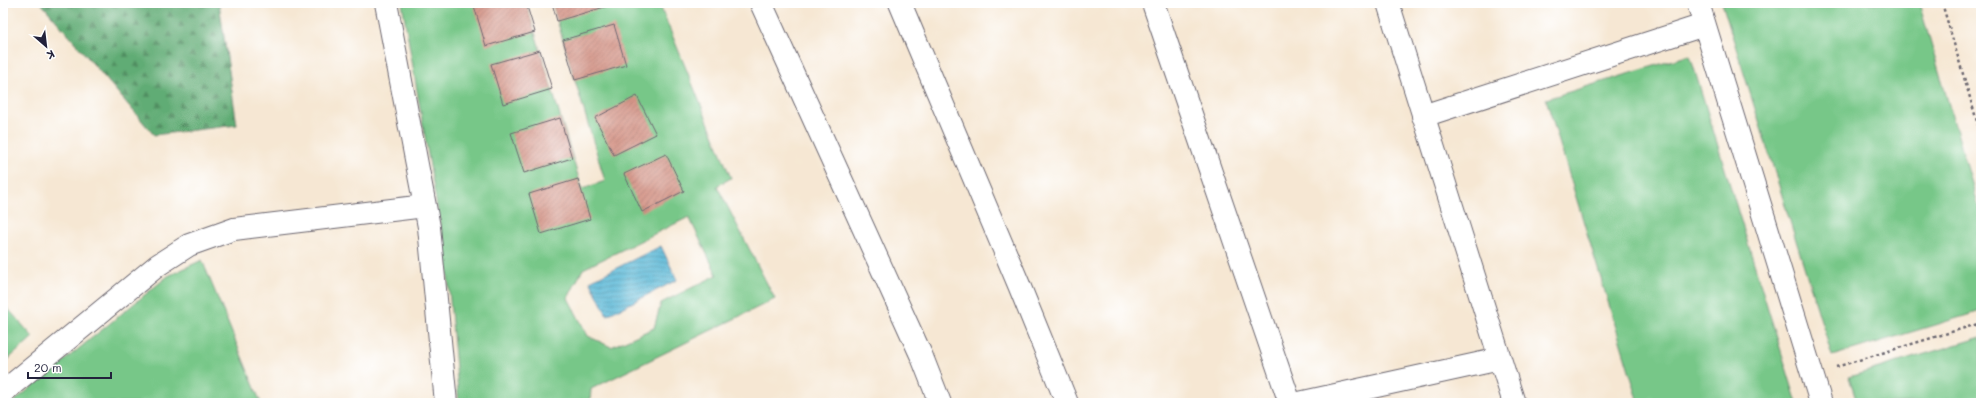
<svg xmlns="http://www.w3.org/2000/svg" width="1984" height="406" font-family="Mali,sans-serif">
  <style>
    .grass { fill: #77c788; stroke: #4c7462; fill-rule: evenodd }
    .forest { fill: url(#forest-firs); stroke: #426758 }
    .water { fill: url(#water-rules); stroke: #3d6c88 }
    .building { fill: url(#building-hatch) }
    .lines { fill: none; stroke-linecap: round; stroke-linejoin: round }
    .minor-casing { stroke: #6c6770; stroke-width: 24 }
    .path { stroke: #6c6770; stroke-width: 2.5; stroke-dasharray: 3 3; stroke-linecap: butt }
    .minor { stroke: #fff; stroke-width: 22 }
  </style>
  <defs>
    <pattern id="forest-firs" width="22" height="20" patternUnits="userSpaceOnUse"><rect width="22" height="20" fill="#61ac74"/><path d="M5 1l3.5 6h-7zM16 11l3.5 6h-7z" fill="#508c60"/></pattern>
    <pattern id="water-rules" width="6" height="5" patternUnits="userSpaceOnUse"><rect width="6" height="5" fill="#58b7d6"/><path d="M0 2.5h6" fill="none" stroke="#4894af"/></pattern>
    <pattern id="building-hatch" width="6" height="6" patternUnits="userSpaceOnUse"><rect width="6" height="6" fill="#d49487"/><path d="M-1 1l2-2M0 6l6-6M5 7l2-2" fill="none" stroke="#ac7870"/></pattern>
  </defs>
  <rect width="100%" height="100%" fill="#fff"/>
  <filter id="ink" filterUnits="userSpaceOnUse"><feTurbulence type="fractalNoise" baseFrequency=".025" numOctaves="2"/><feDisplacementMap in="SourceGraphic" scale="8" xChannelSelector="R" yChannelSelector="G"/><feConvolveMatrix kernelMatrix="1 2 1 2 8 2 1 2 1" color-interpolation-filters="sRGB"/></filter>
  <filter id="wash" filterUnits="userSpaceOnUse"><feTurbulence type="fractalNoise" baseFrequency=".012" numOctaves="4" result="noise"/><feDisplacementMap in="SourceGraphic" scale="16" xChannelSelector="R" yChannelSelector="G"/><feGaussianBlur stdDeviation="0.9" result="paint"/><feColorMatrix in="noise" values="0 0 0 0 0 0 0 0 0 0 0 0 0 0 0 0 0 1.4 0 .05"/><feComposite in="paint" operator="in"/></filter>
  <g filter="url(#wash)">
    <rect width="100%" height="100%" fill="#f6e7d3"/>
    <!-- grass -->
    <path class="grass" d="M 402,3 L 526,3 L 582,189 L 605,181 L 552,3 L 659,3 L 731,178 L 717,186 L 775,299 L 591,389 L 590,403 L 459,403 L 447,265 ZM 689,217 L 717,275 L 661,303 L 654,328 L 611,347 L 588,336 L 568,298 L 583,269 Z
      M 1722,3 L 1919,3 L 1981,214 L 1981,311 L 1832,356 Z
      M 1690,55 L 1797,403 L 1639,403 L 1546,99 Z
      M 202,260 L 261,403 L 12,403 L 168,276 Z
      M 3,303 L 33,337 L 3,364 Z
      M 1981,337 L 1981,403 L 1857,403 L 1849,377 Z"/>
    <!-- forest -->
    <path class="forest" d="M 41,3 L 219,3 L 237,125 L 154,135 Z"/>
    <!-- water -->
    <path class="water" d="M 661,246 L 677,280 L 607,315 L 590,281 Z"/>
    <g id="blocks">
      <!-- building -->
      <path class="building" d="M 484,3 L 526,3 L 535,32 L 486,46 L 474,6 Z
        M 552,3 L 607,3 L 608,6 L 557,21 Z
        M 614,25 L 626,65 L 575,80 L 563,40 Z
        M 540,50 L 552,89 L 503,104 L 491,64 Z
        M 637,96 L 656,134 L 614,155 L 595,118 Z
        M 560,118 L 572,158 L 524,173 L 511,133 Z
        M 666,154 L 684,191 L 642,212 L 624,174 Z
        M 578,179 L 590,219 L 541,234 L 529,194 Z"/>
    </g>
  </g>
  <g filter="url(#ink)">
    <use href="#blocks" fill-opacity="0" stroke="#6c6770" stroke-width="1"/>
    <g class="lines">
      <!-- minor casing -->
      <g class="minor-casing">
        <path id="minor" d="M 386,3 L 429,227 L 446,403
          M 761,3 L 922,357 L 940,403
          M 900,3 L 1019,285 L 1067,403
          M 1153,3 L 1290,403
          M 1388,3 L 1514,403
          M 1698,3 L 1821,403
          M 1423,116 L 1704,25
          M 3,392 L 158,265 L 189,245 L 234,229 L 425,206
          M 1299,403 L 1500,359"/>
      </g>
      <!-- path -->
      <path class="path" d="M 1942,3 L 1981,135
        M 1836,367 L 1981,323"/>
      <!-- minor -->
      <use href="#minor" class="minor"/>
    </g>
  </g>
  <!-- margin -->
  <rect width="1984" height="406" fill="none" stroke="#fff" stroke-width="16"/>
  <!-- north arrow -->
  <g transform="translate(46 46) rotate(152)" stroke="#ffffff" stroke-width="3" paint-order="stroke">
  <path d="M0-3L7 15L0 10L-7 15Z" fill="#22223b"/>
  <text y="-6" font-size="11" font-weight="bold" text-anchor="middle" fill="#22223b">K</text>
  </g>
  <!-- scale -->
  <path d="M28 372v6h83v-6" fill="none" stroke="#22223b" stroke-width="2"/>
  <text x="34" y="372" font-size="12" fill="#22223b" stroke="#ffffff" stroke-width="3" paint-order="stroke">20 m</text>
</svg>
